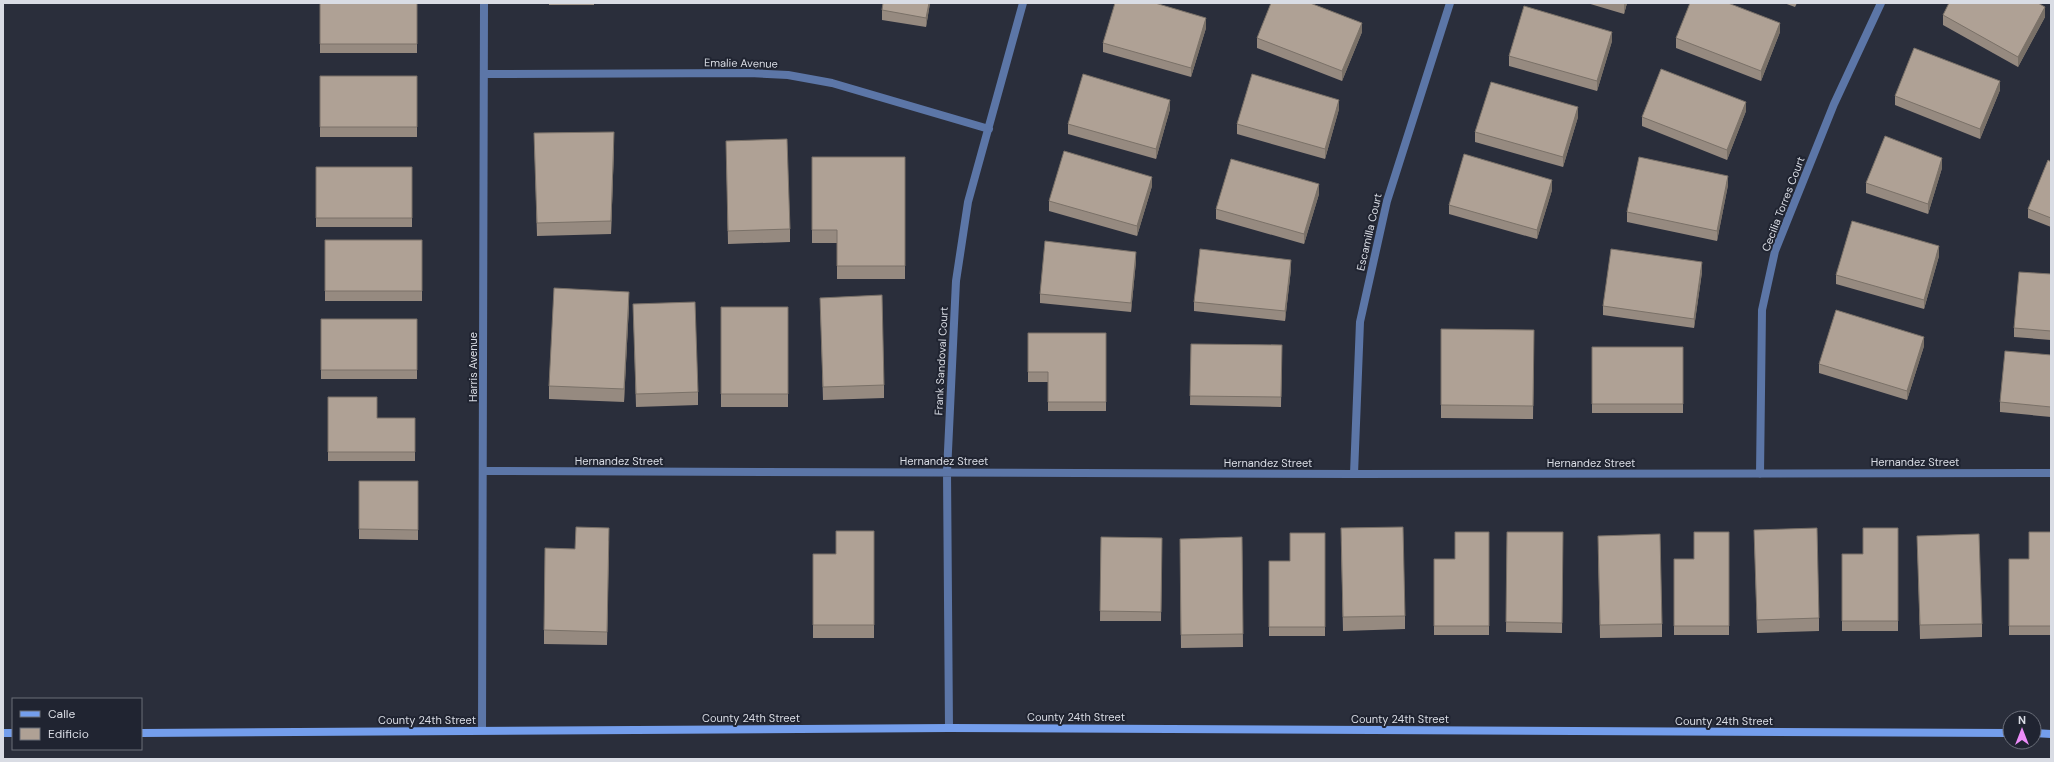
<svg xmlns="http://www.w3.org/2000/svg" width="2054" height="762" font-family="'DM Sans',sans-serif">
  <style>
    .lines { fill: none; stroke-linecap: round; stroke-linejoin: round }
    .minor { stroke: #5c76a7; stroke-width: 8 }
    .secondary { stroke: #749eec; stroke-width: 8 }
    .wall { fill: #968a80 }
    .shaded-wall { fill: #7a7168 }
    .building { fill: #afa195; stroke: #7a7168 }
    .labels { text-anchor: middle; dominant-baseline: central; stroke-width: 4; stroke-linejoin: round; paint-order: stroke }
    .street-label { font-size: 11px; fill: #d9dce4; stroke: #202431 }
  </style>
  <rect width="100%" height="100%" fill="#2a2e3b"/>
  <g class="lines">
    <!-- minor -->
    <path class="minor" d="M 484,74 L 750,73 L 788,75 L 832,83 L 989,129
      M 484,471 L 1354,474 L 2051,473
      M 1354,474 L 1360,322 L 1387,201 L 1450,3
      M 1760,474 L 1762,310 L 1775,251 L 1834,104 L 1881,3
      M 949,728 L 947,472 L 956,281 L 968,202 L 1023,3
      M 482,730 L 484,3"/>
    <!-- secondary -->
    <path class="secondary" d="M 3,733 L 13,733
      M 141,733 L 949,728 L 2010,733
      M 2034,733 L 2051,734"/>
  </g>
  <!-- wall -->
  <path class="wall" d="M 320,3 L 417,3 L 417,53 L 320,53 Z
    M 549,3 L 594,3 L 594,5 L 549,5 Z
    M 930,3 L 926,27 L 882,20 L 882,10 Z
    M 1587,3 L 1627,3 L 1624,14 Z
    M 1784,3 L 1797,3 L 1795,7 Z
    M 1943,15 L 2045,17 L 2018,67 L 1943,25 Z
    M 1206,28 L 1191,77 L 1103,52 L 1103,43 Z
    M 1362,32 L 1342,81 L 1257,48 L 1257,38 Z
    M 1780,32 L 1761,81 L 1676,48 L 1676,38 Z
    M 1612,41 L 1597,91 L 1509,66 L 1509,56 Z
    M 320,76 L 417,76 L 417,137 L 320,137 Z
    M 2000,90 L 1980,139 L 1895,105 L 1895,96 Z
    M 1170,109 L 1156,159 L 1068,134 L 1068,124 Z
    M 1339,109 L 1325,159 L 1237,134 L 1237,124 Z
    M 1746,111 L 1727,160 L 1642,126 L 1642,117 Z
    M 1578,117 L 1563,167 L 1475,142 L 1475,132 Z
    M 534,133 L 614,146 L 611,234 L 537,236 Z
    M 726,141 L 790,229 L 790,242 L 728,244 Z
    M 812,157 L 905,157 L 905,279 L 837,279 L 837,243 L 812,243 Z
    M 2051,162 L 2051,227 L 2028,218 L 2028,209 Z
    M 316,167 L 412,167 L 412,227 L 316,227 Z
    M 1942,168 L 1928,214 L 1866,193 L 1866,183 Z
    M 1728,185 L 1717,241 L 1627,222 L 1627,212 Z
    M 1152,186 L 1137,236 L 1049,211 L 1049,201 Z
    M 1552,190 L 1537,239 L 1449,214 L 1449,205 Z
    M 1319,194 L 1304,244 L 1216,219 L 1216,209 Z
    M 325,240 L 422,240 L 422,301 L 325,301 Z
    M 1939,256 L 1924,309 L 1836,284 L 1836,275 Z
    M 1136,261 L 1131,312 L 1040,303 L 1040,294 Z
    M 1291,269 L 1285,321 L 1194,311 L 1194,302 Z
    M 1702,272 L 1694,328 L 1603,315 L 1603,306 Z
    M 2051,274 L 2051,340 L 2014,337 L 2014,328 Z
    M 820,298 L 884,385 L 884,398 L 823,400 Z
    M 633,304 L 698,392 L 698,405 L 636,407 Z
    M 629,305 L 624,402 L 549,399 L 549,386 Z
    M 721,307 L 788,307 L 788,407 L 721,407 Z
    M 321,319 L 417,319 L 417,379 L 321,379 Z
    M 1441,329 L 1534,330 L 1533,419 L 1441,418 Z
    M 1028,333 L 1106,333 L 1106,411 L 1048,411 L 1048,382 L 1028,382 Z
    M 1191,344 L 1282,345 L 1281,407 L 1190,405 Z
    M 1924,346 L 1907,400 L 1819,373 L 1819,364 Z
    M 1592,347 L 1683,347 L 1683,413 L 1592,413 Z
    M 2051,355 L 2051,417 L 2000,412 L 2000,402 Z
    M 328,397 L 377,418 L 415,418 L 415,461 L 328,461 Z
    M 359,481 L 418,481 L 418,540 L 359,539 Z
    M 1898,528 L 1898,631 L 1842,631 L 1842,554 L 1863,554 Z
    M 1754,530 L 1819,618 L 1819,631 L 1757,633 Z
    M 874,531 L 874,638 L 813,638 L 813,554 L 836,554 Z
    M 1489,532 L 1489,635 L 1434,635 L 1434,559 L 1455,559 Z
    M 1507,532 L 1563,532 L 1562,633 L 1506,632 Z
    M 1729,532 L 1729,635 L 1674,635 L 1674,559 L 1694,559 Z
    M 2051,532 L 2051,635 L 2009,635 L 2009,559 L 2029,559 Z
    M 1325,533 L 1325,636 L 1269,636 L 1269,561 L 1290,561 Z
    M 1917,536 L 1982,624 L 1982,637 L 1920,639 Z
    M 1101,537 L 1162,538 L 1161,621 L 1100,621 Z
    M 1242,537 L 1243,647 L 1181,648 L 1180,553 Z
    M 609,541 L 607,645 L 544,644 L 544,630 L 575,549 Z
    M 1341,541 L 1405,616 L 1405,629 L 1343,631 Z
    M 1598,549 L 1662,624 L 1662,637 L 1600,638 Z"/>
  <!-- shaded-wall -->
  <path class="shaded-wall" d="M 929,3 L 930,3 L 926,27 L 926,18 Z
    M 1624,3 L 1627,3 L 1624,14 Z
    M 2045,7 L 2045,17 L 2018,67 L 2018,57 Z
    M 1206,18 L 1206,28 L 1191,77 L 1191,68 Z
    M 1362,23 L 1362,32 L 1342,81 L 1342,71 Z
    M 1780,23 L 1780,32 L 1761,81 L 1761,71 Z
    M 1612,32 L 1612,41 L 1597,91 L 1597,81 Z
    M 2000,81 L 2000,90 L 1980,139 L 1980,129 Z
    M 1170,100 L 1170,109 L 1156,159 L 1156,149 Z
    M 1339,100 L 1339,109 L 1325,159 L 1325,149 Z
    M 1746,102 L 1746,111 L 1727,160 L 1727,150 Z
    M 1578,107 L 1578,117 L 1563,167 L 1563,157 Z
    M 614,132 L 614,146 L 611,234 L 611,221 Z
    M 1942,158 L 1942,168 L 1928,214 L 1928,204 Z
    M 1728,176 L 1728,185 L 1717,241 L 1717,231 Z
    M 1152,177 L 1152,186 L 1137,236 L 1137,226 Z
    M 1552,180 L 1552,190 L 1537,239 L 1537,230 Z
    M 1319,184 L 1319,194 L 1304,244 L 1304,234 Z
    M 1939,246 L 1939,256 L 1924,309 L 1924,300 Z
    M 1136,252 L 1136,261 L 1131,312 L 1131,303 Z
    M 1291,260 L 1291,269 L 1285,321 L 1285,311 Z
    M 1702,262 L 1702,272 L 1694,328 L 1694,319 Z
    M 629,292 L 629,305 L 624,402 L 624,389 Z
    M 1924,337 L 1924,346 L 1907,400 L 1907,391 Z"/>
  <!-- building -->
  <path class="building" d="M 320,3 L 417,3 L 417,44 L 320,44 Z
    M 883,3 L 929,3 L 926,18 L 882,10 Z
    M 1115,3 L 1155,3 L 1206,18 L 1191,68 L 1103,43 Z
    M 1271,3 L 1310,3 L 1362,23 L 1342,71 L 1257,38 Z
    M 1690,3 L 1728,3 L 1780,23 L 1761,71 L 1676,38 Z
    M 1949,3 L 2038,3 L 2045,7 L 2018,57 L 1943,15 Z
    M 1524,6 L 1612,32 L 1597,81 L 1509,56 Z
    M 1914,48 L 2000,81 L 1980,129 L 1895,96 Z
    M 1661,69 L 1746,102 L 1727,150 L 1642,117 Z
    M 1083,74 L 1170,100 L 1156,149 L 1068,124 Z
    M 1252,74 L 1339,100 L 1325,149 L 1237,124 Z
    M 320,76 L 417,76 L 417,127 L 320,127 Z
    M 1491,82 L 1578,107 L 1563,157 L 1475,132 Z
    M 614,132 L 611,221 L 537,223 L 534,133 Z
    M 1885,136 L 1942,158 L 1928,204 L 1866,183 Z
    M 787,139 L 790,229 L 728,231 L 726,141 Z
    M 1064,151 L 1152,177 L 1137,226 L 1049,201 Z
    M 1464,154 L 1552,180 L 1537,230 L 1449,205 Z
    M 812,157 L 905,157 L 905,266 L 837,266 L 837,230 L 812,230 Z
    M 1639,157 L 1728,176 L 1717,231 L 1627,212 Z
    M 1231,159 L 1319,184 L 1304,234 L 1216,209 Z
    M 2048,160 L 2051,162 L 2051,218 L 2028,209 Z
    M 316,167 L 412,167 L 412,218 L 316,218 Z
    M 1852,221 L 1939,246 L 1924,300 L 1836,275 Z
    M 325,240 L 422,240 L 422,291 L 325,291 Z
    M 1045,241 L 1136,252 L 1131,303 L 1040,294 Z
    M 1200,249 L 1291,260 L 1285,311 L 1194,302 Z
    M 1611,249 L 1702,262 L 1694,319 L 1603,306 Z
    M 2019,272 L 2051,274 L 2051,331 L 2014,328 Z
    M 554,288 L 629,292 L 624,389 L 549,386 Z
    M 882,295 L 884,385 L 823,387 L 820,298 Z
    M 695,302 L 698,392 L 636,394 L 633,304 Z
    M 721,307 L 788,307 L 788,394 L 721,394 Z
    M 1836,310 L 1924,337 L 1907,391 L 1819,364 Z
    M 321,319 L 417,319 L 417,370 L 321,370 Z
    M 1441,329 L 1534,330 L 1533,406 L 1441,405 Z
    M 1028,333 L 1106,333 L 1106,402 L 1048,402 L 1048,372 L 1028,372 Z
    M 1191,344 L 1282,345 L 1281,397 L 1190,396 Z
    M 1592,347 L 1683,347 L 1683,404 L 1592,404 Z
    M 2005,351 L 2051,355 L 2051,407 L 2000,402 Z
    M 328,397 L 377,397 L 377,418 L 415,418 L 415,452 L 328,452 Z
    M 359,481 L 418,481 L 418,530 L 359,529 Z
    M 576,527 L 609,528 L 607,632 L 544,630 L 545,548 L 575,549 Z
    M 1403,527 L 1405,616 L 1343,617 L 1341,528 Z
    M 1817,528 L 1819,618 L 1757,620 L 1754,530 Z
    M 1863,528 L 1898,528 L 1898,621 L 1842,621 L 1842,554 L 1863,554 Z
    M 836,531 L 874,531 L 874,625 L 813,625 L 813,554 L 836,554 Z
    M 1455,532 L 1489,532 L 1489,626 L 1434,626 L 1434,559 L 1455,559 Z
    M 1507,532 L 1563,532 L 1562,623 L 1506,622 Z
    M 1694,532 L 1729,532 L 1729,626 L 1674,626 L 1674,559 L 1694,559 Z
    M 2029,532 L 2051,532 L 2051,626 L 2009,626 L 2009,559 L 2029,559 Z
    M 1290,533 L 1325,533 L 1325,627 L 1269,627 L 1269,561 L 1290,561 Z
    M 1660,534 L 1662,624 L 1600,625 L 1598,536 Z
    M 1979,534 L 1982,624 L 1920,625 L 1917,536 Z
    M 1101,537 L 1162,538 L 1161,612 L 1100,611 Z
    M 1242,537 L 1243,634 L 1181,635 L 1180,539 Z"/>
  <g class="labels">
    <!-- street labels -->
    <g class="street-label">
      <text transform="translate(741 63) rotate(1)">Emalie Avenue</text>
      <text transform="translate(1783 204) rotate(-69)">Cecilia Torres Court</text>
      <text transform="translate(1369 232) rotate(-77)">Escamilla Court</text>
      <text transform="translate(941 361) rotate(-87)">Frank Sandoval Court</text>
      <text transform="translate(473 367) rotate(-90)">Harris Avenue</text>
      <text x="619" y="461">Hernandez Street</text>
      <text x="944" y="461">Hernandez Street</text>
      <text x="1915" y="462">Hernandez Street</text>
      <text x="1268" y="463">Hernandez Street</text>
      <text x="1591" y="463">Hernandez Street</text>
      <text x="1076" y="717">County 24th Street</text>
      <text x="751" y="718">County 24th Street</text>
      <text x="1400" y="719">County 24th Street</text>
      <text x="427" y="720">County 24th Street</text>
      <text x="1724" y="721">County 24th Street</text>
    </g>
  </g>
  <!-- border -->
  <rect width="2054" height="762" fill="none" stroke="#d9dce4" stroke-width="8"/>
  <!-- legend -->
  <rect x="12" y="698" width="130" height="52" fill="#202431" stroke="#6a6e79"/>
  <rect x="20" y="711" width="20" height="6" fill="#749eec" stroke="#6a6e79"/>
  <text x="48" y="718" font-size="12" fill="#d9dce4">Calle</text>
  <rect x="20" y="728" width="20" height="12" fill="#afa195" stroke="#6a6e79"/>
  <text x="48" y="738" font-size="12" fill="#d9dce4">Edificio</text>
  <!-- north arrow -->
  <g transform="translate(2022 730)"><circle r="19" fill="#202431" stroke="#6a6e79"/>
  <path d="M0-3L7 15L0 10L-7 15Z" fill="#ed8cf9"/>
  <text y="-6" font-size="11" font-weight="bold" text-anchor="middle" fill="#d9dce4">N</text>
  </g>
</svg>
